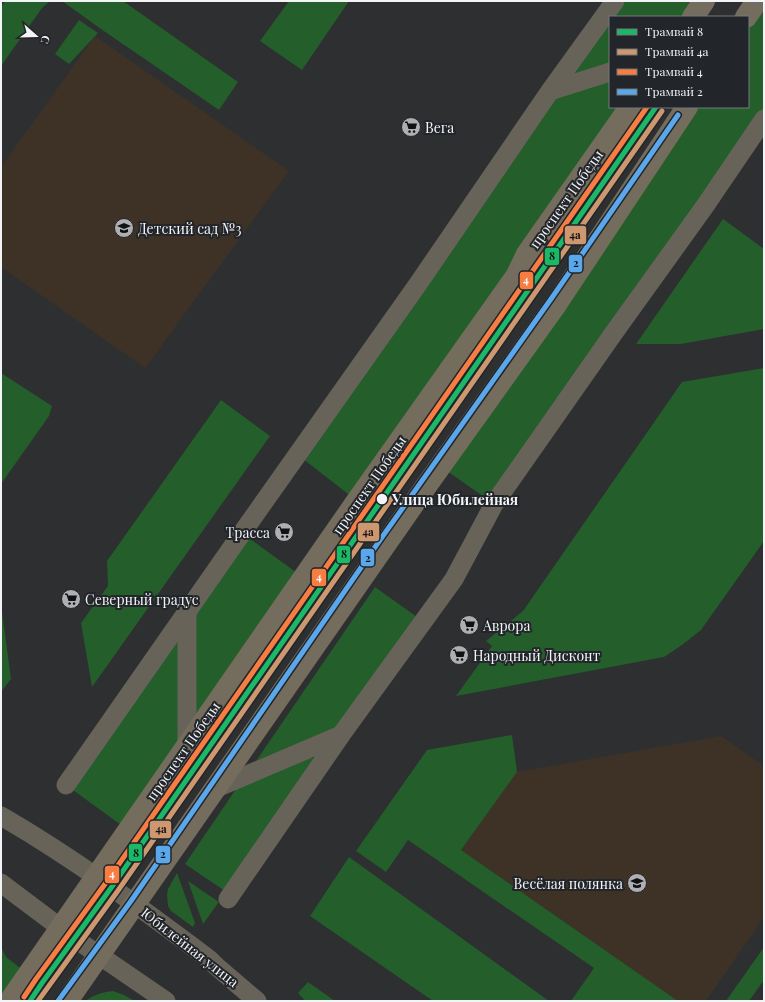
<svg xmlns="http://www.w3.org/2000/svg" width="765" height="1002" font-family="'Playfair Display',serif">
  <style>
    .education { fill: #3e3227 }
    .grass { fill: #235e2b }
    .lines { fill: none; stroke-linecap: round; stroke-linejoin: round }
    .minor { stroke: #686359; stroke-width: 19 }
    .major { stroke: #746c5c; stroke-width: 22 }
    .tram-1-casing { stroke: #222529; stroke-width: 8 }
    .tram-2-casing { stroke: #222529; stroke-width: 8 }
    .tram-3-casing { stroke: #222529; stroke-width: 8 }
    .tram-4-casing { stroke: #222529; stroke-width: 8 }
    .tram-1 { stroke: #1ab867; stroke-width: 5 }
    .tram-2 { stroke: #cd976f; stroke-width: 5 }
    .tram-3 { stroke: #f77d43; stroke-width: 5 }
    .tram-4 { stroke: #5aa8eb; stroke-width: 5 }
    .stop-dot { fill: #f2f4f7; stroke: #222529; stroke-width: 1.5 }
    .labels { text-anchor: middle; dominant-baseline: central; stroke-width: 4; stroke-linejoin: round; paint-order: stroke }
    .poi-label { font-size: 14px; fill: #f2f4f7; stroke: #222529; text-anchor: start }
    .street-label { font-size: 14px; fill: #f2f4f7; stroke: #222529 }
    .stop-label { font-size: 14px; font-weight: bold; fill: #f2f4f7; stroke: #222529; text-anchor: start }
    .line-badge { stroke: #222529; stroke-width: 1.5 }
    .badge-label { font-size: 11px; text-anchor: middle; font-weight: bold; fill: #fff }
    .pale-badge-label { font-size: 11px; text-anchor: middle; font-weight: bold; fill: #111 }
  </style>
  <rect width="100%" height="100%" fill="#2d2f31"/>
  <!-- education -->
  <path class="education" d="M 95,36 L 289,171 L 145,368 L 1,267 L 1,167 Z
    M 721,736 L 764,766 L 764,917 L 706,1001 L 678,1001 L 461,850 L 517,772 Z"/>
  <!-- grass -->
  <path class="grass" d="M 5,1 L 50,1 L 42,8 L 1,66 L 1,7 Z
    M 62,1 L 123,1 L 238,82 L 219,110 L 101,29 Z
    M 289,1 L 349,1 L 302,70 L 260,41 Z
    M 615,1 L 704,1 L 693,17 L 610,17 L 610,107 L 630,107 L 357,501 L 298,455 Z
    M 764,1 L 764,115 L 494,504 L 440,466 L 687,107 L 748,107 L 748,17 Z
    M 79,20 L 98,33 L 69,64 L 55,54 Z
    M 723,219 L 764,249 L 764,329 L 681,344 L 636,344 Z
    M 764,368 L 764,541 L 701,630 L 682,645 L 664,657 L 456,696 L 492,646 L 486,641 L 523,611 L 682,382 Z
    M 1,373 L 52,406 L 49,416 L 1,484 Z
    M 221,400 L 270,436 L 92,687 L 81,623 L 108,586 L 107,561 Z
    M 242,533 L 304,578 L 128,830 L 66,785 Z
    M 375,587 L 417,617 L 339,726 L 256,761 Z
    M 1,604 L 11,679 L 1,692 Z
    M 512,735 L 517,772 L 461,850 L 678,1001 L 571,1001 L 594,968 L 408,840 L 386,872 L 356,851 L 427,750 Z
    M 310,758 L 317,758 L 225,891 L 185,864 L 236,789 Z
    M 349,857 L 549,1001 L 433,1001 L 310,916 Z
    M 177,873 L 195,923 L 193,927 L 171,911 L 168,906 L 167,894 L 168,889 Z
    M 188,881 L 219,902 L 203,924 Z
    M 1,947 L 6,957 L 28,974 L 1,1001 Z
    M 764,947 L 764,980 L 749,1001 L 726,1001 Z
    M 308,982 L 335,1001 L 305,1001 L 298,993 Z
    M 113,991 L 124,995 L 135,1001 L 85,1001 C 94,995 102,992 113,991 Z"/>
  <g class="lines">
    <!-- minor -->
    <path class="minor" d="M 550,91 L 610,72
      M 187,613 L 187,745
      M 66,785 L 242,533 L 418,284 L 550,91 L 615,1
      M 214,789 L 341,735 L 454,579 L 494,504 L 613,334 L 705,206 L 764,119
      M 1,816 C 74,858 142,909 209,959 L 216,966 L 257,1001
      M 1,883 L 74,938 L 166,1001
      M 228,899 L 341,735"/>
    <!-- major -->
    <path class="major" d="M 693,17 L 704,1
      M 746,17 L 757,1
      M 10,1001 L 357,501 L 517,275 L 527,254 L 630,107
      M 67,1001 L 424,489 L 557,303 L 687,107"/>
    <!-- tram-1 casing -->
    <g class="tram-1-casing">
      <path id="tram-1" d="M 30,1001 L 42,983 L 111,888 L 656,107"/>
    </g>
    <!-- tram-2 casing -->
    <g class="tram-2-casing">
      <path id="tram-2" d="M 38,1001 L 117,892 L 662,111"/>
    </g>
    <!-- tram-3 casing -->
    <g class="tram-3-casing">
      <path id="tram-3" d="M 24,997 L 36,979 L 105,884 L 647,107"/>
    </g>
    <!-- tram-4 casing -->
    <g class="tram-4-casing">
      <path id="tram-4" d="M 58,1001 L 131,901 L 380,540 L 551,299 L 678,115"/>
    </g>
    <!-- tram-1 -->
    <use href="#tram-1" class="tram-1"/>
    <!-- tram-2 -->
    <use href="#tram-2" class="tram-2"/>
    <!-- tram-3 -->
    <use href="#tram-3" class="tram-3"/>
    <!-- tram-4 -->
    <use href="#tram-4" class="tram-4"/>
  </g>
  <!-- icons -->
  <defs>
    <g id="supermarket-disc" transform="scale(1)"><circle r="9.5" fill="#adafb2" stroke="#222529"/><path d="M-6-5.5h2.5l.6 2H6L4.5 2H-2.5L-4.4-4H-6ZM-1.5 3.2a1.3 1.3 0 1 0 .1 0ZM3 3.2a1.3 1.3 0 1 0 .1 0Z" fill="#111"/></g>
    <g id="school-disc" transform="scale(1)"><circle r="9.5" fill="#adafb2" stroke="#222529"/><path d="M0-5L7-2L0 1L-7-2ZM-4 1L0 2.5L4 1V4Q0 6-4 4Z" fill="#111"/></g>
  </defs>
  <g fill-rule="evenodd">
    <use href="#supermarket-disc" x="411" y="127"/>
    <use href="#school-disc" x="124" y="228"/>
    <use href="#supermarket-disc" x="284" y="532"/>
    <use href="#supermarket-disc" x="71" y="599"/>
    <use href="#supermarket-disc" x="469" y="625"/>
    <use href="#supermarket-disc" x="459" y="655"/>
    <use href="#school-disc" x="637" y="883"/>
  </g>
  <!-- markers -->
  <circle class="stop-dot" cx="382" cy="499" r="6"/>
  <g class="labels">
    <!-- poi labels -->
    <g class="poi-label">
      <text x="425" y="127">Вега</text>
      <text x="138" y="228">Детский сад №3</text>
      <text x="270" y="532" text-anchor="end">Трасса</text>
      <text x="85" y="599">Северный градус</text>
      <text x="483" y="625">Аврора</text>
      <text x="473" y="655">Народный Дисконт</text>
      <text x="623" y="883" text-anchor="end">Весёлая полянка</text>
    </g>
    <!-- street labels -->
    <g class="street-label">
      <text transform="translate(566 199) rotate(-55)">проспект Победы</text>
      <text transform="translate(369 485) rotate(-55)">проспект Победы</text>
      <text transform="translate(183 751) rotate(-55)">проспект Победы</text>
      <text transform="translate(190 947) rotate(38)">Юбилейная улица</text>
    </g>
    <!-- stop labels -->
    <g class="stop-label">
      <text x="392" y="499">Улица Юбилейная</text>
    </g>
  </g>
  <g class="line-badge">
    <rect x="564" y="225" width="23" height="20" rx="4" fill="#cd976f"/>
    <rect x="544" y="247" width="16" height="19" rx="4" fill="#1ab867"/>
    <rect x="568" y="254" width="15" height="19" rx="4" fill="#5aa8eb"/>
    <rect x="519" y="271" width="15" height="19" rx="4" fill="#f77d43"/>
    <rect x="357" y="522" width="23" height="20" rx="4" fill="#cd976f"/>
    <rect x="336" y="545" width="15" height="19" rx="4" fill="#1ab867"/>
    <rect x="360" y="548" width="15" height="19" rx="4" fill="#5aa8eb"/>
    <rect x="311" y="568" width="16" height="19" rx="4" fill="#f77d43"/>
    <rect x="149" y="820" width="23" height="19" rx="4" fill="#cd976f"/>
    <rect x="128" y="843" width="15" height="19" rx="4" fill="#1ab867"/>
    <rect x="155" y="845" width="16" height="19" rx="4" fill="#5aa8eb"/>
    <rect x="104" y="865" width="16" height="19" rx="4" fill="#f77d43"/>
  </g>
  <g class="badge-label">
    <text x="526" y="284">4</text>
    <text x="319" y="581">4</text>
    <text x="112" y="878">4</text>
  </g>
  <g class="pale-badge-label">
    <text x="575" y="239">4а</text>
    <text x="552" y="260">8</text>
    <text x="576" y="267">2</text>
    <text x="368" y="536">4а</text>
    <text x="344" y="558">8</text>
    <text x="368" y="562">2</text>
    <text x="161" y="833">4а</text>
    <text x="136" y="857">8</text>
    <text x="163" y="858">2</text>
  </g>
  <!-- border -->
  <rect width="765" height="1002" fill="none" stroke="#f2f4f7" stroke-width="4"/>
  <!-- legend -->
  <rect x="609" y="16" width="140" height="92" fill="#222529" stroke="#75787b"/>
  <rect x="617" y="29" width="20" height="6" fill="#1ab867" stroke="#75787b"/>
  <text x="645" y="36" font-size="12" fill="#f2f4f7">Трамвай 8</text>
  <rect x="617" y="49" width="20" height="6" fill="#cd976f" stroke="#75787b"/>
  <text x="645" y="56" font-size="12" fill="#f2f4f7">Трамвай 4а</text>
  <rect x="617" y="69" width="20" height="6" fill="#f77d43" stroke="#75787b"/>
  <text x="645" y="76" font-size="12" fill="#f2f4f7">Трамвай 4</text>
  <rect x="617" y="89" width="20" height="6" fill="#5aa8eb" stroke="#75787b"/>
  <text x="645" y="96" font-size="12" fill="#f2f4f7">Трамвай 2</text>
  <!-- north arrow -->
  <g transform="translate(36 36) rotate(110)" stroke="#222529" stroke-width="3" paint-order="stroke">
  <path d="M0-3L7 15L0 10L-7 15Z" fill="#f2f4f7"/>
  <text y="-6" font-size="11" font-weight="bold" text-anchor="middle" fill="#f2f4f7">С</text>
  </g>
</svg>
